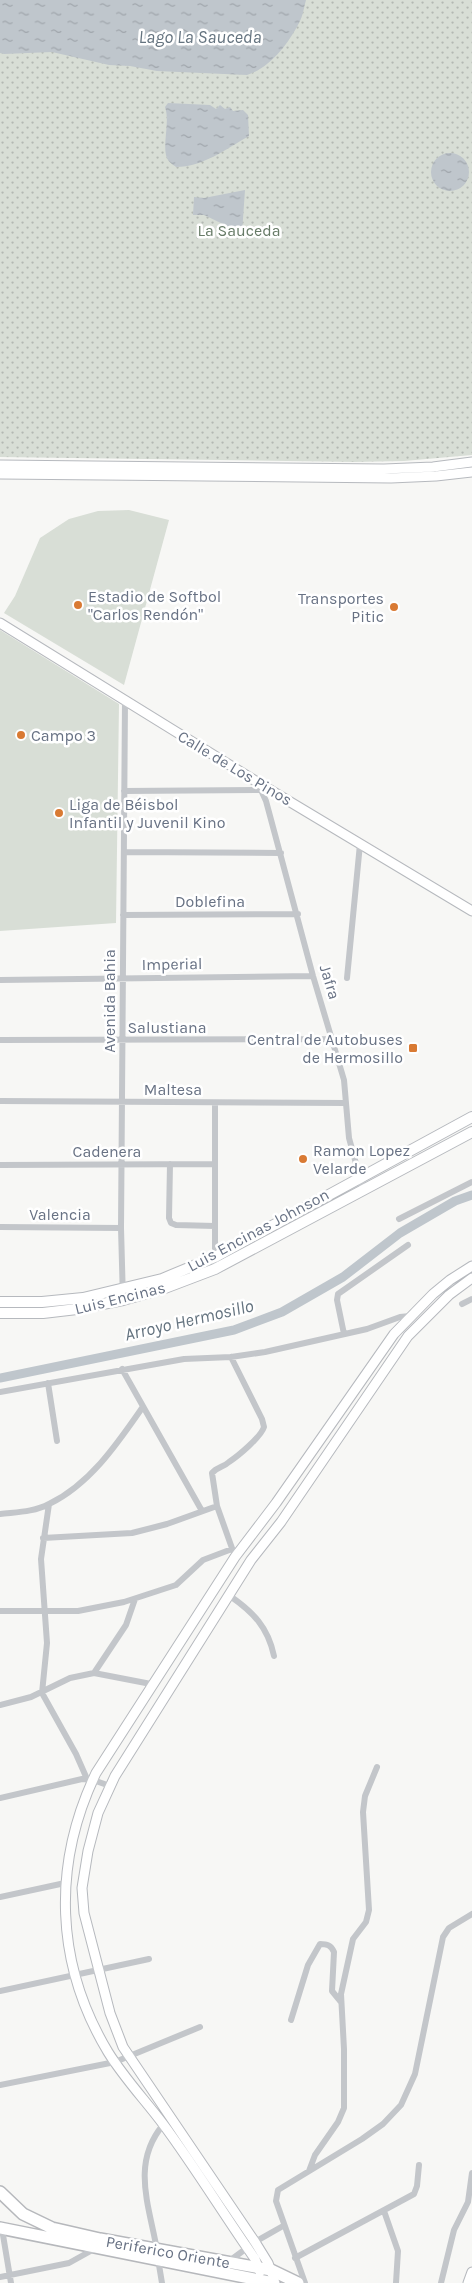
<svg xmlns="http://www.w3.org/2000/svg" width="472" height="2283" font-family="Karla,sans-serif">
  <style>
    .park { fill: url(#park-dots) }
    .pitch { fill: #d8ded6 }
    .water { fill: url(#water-ripples) }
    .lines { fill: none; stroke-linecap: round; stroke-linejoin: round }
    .canal { stroke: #bfc6cc; stroke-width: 9 }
    .secondary-casing { stroke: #b6b9be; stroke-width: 11 }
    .primary-casing { stroke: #b6b9be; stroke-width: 12 }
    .highway-casing { stroke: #b6b8bc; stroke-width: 14 }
    .street { stroke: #c3c6ca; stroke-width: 6 }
    .secondary { stroke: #fff; stroke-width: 9 }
    .primary { stroke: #fff; stroke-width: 10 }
    .highway { stroke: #fff; stroke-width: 11 }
    .poi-dot { fill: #d97a33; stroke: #fff; stroke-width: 2 }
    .labels { text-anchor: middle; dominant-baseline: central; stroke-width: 5; stroke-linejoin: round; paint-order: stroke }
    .park-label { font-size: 16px; fill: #677b67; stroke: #fff }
    .poi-label { font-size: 16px; fill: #687284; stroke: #fff; text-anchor: start }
    .street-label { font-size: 16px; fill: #687284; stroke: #fff }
    .water-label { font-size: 18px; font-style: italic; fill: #64737f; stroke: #fff }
  </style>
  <defs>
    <pattern id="park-dots" width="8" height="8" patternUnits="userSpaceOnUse" patternTransform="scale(1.25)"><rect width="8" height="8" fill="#d8ded6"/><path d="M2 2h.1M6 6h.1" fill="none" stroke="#b3b8b3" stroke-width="1.8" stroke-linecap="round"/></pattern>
    <pattern id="water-ripples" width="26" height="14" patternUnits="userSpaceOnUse" patternTransform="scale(1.25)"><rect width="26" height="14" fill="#bfc6cc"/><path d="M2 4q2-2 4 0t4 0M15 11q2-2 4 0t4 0" fill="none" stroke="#9fa5ab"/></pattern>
  </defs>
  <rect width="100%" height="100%" fill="#f7f7f5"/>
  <!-- park -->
  <path class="park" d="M 0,0 L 472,0 L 472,455 L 404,461 L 354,462 L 0,457 Z"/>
  <!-- pitch -->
  <path class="pitch" d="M 129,510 L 169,520 L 124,685 L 4,613 L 15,596 L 40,538 L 69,519 L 98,511 Z
    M 0,630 L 119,704 L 116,923 L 0,931 Z"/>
  <!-- water -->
  <path class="water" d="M 0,0 L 306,0 C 304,7 303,16 299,23 C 288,44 270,68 247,75 L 157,71 L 130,66 L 109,65 L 52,52 L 4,54 L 0,53 Z
    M 168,103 L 210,105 L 216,109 L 220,105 L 225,109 L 230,107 L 233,111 L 243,110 L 248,115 L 249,136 C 226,149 203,167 176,167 C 172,164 167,161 166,155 C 163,142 170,121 165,107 Z
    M431 172a19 19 0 1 1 38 0a19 19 0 1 1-38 0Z
    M 245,190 L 242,233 L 204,215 L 193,215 L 194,197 L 204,198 Z"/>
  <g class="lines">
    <!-- canal -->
    <path class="canal" d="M 0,1378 L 234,1330 L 282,1312 L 343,1277 L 400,1233 L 455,1201 L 472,1195"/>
    <!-- secondary casing -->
    <g class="secondary-casing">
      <path id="secondary" d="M 0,465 L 384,469 L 433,467 L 472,462
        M 0,474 L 391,478 L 436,476 L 472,472
        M 0,623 L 262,785 L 472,911
        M 260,2272 L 255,2259 C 224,2215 195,2167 163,2124 C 145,2100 124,2078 108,2052 C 55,1964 52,1865 96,1773 L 235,1557 L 276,1503 L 394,1334 L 433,1294 L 450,1280 L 472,1266
        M 272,2274 L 268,2263 L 255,2242 L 123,2047 L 110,2013 L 84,1913 L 82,1888 L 88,1851 L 98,1813 L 115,1776 L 251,1560 L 281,1522 L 408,1336 L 449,1295 L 472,1278
        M 468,2283 L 472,2272"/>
    </g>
    <!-- primary casing -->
    <g class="primary-casing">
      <path id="primary" d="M 0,1302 L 42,1302 L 83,1298 L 162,1279 L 215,1257 L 472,1117
        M 0,1313 L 43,1313 L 77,1309 L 123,1300 L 165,1288 L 215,1269 L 472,1132"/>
    </g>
    <!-- highway casing -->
    <g class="highway-casing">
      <path id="highway" d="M 0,2192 L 23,2214 L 52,2228 L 100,2239 L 271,2270 L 298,2283
        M 0,2228 L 274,2283"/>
    </g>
    <!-- street -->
    <path class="street" d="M 262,785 L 261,790 L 266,801 L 313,976 L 344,1080 L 349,1138 L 363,1189
      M 124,791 L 261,790
      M 124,852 L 281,853
      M 123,915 L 298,914
      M 347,978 L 360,844
      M 0,980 L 313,976
      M 0,1040 L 333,1039
      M 0,1101 L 346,1103
      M 215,1103 L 215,1269
      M 170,1164 L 169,1218 L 171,1223 L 176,1225 L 215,1226
      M 0,1165 L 215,1164
      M 399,1219 L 472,1182
      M 0,1227 L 121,1228
      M 123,1300 L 121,1228 L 125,701
      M 462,1304 L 472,1299
      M 344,1334 L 337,1300 L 338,1294 L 408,1245
      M 122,1369 L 202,1511
      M 48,1383 L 57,1441
      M 0,1392 L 184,1359 L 231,1357 L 265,1352 L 367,1329 L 400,1317 L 410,1316
      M 49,1504 L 41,1559 L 47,1643 L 42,1693 L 76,1754 L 87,1779
      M 217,1506 L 212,1473 C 217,1467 224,1467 229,1462 C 238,1456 261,1437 264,1427 L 262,1419 L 231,1357
      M 0,1514 C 16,1512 34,1512 49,1504 C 90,1484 117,1444 142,1408
      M 43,1538 L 132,1533 L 167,1524 L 217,1506 L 233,1551
      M 230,1596 C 253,1612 268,1627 274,1656
      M 0,1611 L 78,1611 L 124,1602 L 176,1585 L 203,1560 L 232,1549
      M 94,1673 L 126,1625 L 135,1599
      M 0,1705 L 31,1697 L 70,1678 L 94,1673 L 151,1684
      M 0,1798 L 82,1779 L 93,1780 L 110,1786
      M 0,1897 L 65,1883
      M 0,1991 L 149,1959
      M 291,2020 L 308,1965 L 320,1944 C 327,1944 331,1945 334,1952 L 332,1991 L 341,2002
      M 0,2085 L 115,2062 L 200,2027
      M 309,2171 L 315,2155 L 338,2122 L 344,2108 L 344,2049 L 341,1994 L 353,1939 L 366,1922 L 369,1910 L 363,1812 L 365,1796 L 377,1767
      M 384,2211 L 398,2251 L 396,2283
      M 2,2229 L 11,2283
      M 157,2250 C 149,2205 131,2163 163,2125
      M 295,2258 L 414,2194 L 417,2186 L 419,2165
      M 158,2259 L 162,2283
      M 228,2262 L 255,2242 L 283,2226
      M 0,2277 L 69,2263 L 96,2248
      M 305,2283 L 276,2201 L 278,2190 L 362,2139 L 383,2124 L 401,2105 L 415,2074 L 443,1937 L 449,1928 L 472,1914
      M 441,2283 L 454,2230 L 468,2202 L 472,2173"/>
    <!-- secondary -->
    <use href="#secondary" class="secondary"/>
    <!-- primary -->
    <use href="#primary" class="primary"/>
    <!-- highway -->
    <use href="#highway" class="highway"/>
  </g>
  <!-- markers -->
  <g class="poi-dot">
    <circle cx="78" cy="605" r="5"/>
    <circle cx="394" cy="607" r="5"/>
    <circle cx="21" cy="735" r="5"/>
    <circle cx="59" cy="813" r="5"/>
    <rect x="408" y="1043" width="10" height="10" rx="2.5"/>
    <circle cx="303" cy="1159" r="5"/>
  </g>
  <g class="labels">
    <!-- park labels -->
    <g class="park-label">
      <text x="239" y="230">La Sauceda</text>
    </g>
    <!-- poi labels -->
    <g class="poi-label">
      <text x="88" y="596">Estadio de Softbol<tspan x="88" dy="18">"Carlos Rendón"</tspan></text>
      <text x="384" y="598" text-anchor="end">Transportes<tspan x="384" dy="18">Pitic</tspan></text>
      <text x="31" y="735">Campo 3</text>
      <text x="69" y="804">Liga de Béisbol<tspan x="69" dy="18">Infantil y Juvenil Kino</tspan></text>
      <text x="403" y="1039" text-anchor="end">Central de Autobuses<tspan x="403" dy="18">de Hermosillo</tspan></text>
      <text x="313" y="1150">Ramon Lopez<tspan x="313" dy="18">Velarde</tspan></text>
    </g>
    <!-- street labels -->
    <g class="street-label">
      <text transform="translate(235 768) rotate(31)">Calle de Los Pinos</text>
      <text x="210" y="901">Doblefina</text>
      <text transform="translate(172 964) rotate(-1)">Imperial</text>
      <text transform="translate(330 982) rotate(73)">Jafra</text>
      <text transform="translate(109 1001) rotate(-90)">Avenida Bahia</text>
      <text x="167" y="1027">Salustiana</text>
      <text x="173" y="1089">Maltesa</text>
      <text x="107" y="1151">Cadenera</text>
      <text x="60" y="1214">Valencia</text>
      <text transform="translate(258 1230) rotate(-28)">Luis Encinas Johnson</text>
      <text transform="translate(120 1298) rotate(-14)">Luis Encinas</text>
      <text transform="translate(168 2252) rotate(10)">Periferico Oriente</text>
    </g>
    <!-- water labels -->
    <g class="water-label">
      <text x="200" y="37">Lago La Sauceda</text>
      <text transform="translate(189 1320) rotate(-13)">Arroyo Hermosillo</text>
    </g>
  </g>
</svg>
